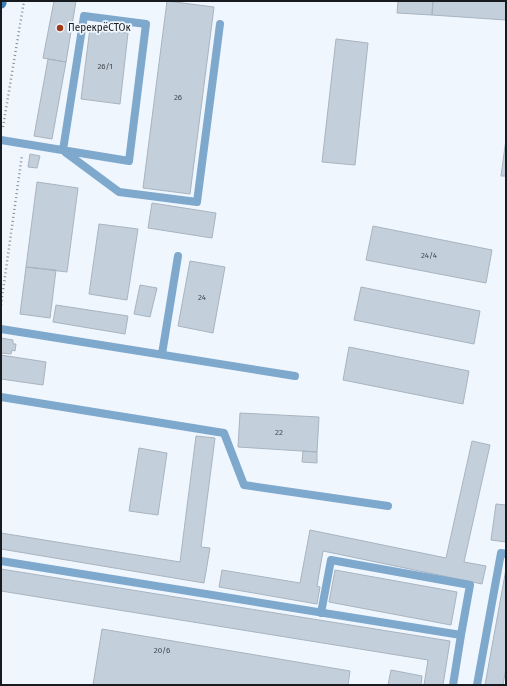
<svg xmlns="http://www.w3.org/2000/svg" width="507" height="686" font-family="'Fira Sans',sans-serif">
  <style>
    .building { fill: #c3d0dc; stroke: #a8b4c0 }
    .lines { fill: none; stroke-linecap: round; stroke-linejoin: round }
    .path { stroke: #888d94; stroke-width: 2.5; stroke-dasharray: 1 3; stroke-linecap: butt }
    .service { stroke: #7fa8cd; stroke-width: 8 }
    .secondary { stroke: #4180b7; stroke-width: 11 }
    .poi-dot { fill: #a13919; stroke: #eff6fe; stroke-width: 1.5 }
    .labels { text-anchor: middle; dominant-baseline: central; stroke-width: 3.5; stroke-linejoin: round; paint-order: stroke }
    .number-label { font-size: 8px; fill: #42484f }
    .poi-label { font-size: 10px; fill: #171b20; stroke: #eff6fe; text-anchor: start }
  </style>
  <rect width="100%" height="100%" fill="#eff6fe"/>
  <!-- building -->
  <path class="building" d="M 54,1 L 76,1 L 66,62 L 43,58 Z
    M 167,1 L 214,7 L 190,194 L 143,188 Z
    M 398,1 L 433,1 L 432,15 L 397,13 Z
    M 433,1 L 506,1 L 506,20 L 432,15 Z
    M 90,28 L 128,33 L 120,104 L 81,99 Z
    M 336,39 L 368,43 L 355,165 L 322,162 Z
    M 48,59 L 66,62 L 52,139 L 34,136 Z
    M 506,139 L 506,176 L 501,176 Z
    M 30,154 L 40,156 L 37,168 L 28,167 Z
    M 37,182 L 78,188 L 67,272 L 26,267 Z
    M 152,203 L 216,213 L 212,238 L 148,228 Z
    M 99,224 L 138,229 L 127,300 L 89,294 Z
    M 373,226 L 492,250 L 486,283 L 366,260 Z
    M 190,261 L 225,267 L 213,333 L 178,326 Z
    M 26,267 L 56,270 L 50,318 L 20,314 Z
    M 140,285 L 157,288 L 150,317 L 134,314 Z
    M 361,287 L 480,311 L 474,344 L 354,320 Z
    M 56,305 L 128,316 L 125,334 L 53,322 Z
    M 1,338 L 13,340 L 13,344 L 16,344 L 15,351 L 12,350 L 11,354 L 1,353 Z
    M 349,347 L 469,371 L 463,404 L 343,380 Z
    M 1,355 L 46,362 L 43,385 L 1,379 Z
    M 240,413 L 319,417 L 317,452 L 238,447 Z
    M 196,436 L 215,438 L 201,547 L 210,548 L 204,583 L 1,549 L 1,533 L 180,562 Z
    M 472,441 L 490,445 L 464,562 L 486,566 L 482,584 L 323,551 L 317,586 L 320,587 L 317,604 L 219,587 L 222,570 L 300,583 L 310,530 L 446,558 Z
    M 139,448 L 167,453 L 158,515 L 129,511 Z
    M 303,451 L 317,452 L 317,463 L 302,462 Z
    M 496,504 L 506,505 L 506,542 L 491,540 Z
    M 1,569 L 450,641 L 443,685 L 424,685 L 428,660 L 1,591 Z
    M 506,569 L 506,668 L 503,685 L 485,685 Z
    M 335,570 L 457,592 L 451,625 L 329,602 Z
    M 102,629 L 350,671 L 348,685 L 93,685 Z
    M 391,670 L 422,676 L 421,685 L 388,685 Z"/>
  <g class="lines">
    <!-- path -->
    <path class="path" d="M 3,127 L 24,1
      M 1,305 L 22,155"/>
    <!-- service -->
    <path class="service" d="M 1,140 L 129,161 L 146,24 L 84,16 L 63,150
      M 65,152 L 119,192 L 197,202 L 220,24
      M 1,329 L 295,376
      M 162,354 L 178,256
      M 1,397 L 224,433 L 244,485 L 388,506
      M 1,561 L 461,635 L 470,585 L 331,560 L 321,613
      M 453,685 L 461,635
      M 477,685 L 501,553 L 506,554"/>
    <!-- secondary -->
    <path class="secondary" d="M 1,3 L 1,1"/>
  </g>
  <!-- markers -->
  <circle class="poi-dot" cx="60" cy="28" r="4"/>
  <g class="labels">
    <!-- number labels -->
    <g class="number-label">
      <text x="105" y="66">26/1</text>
      <text x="178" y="97">26</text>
      <text x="429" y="255">24/4</text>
      <text x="202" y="297">24</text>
      <text x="279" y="432">22</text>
      <text x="162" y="650">20/6</text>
    </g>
    <!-- poi labels -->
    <g class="poi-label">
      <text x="68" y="28">ПерекрёСТОк</text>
    </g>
  </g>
  <!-- border -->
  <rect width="507" height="686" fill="none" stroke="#171b20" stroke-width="4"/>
</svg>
